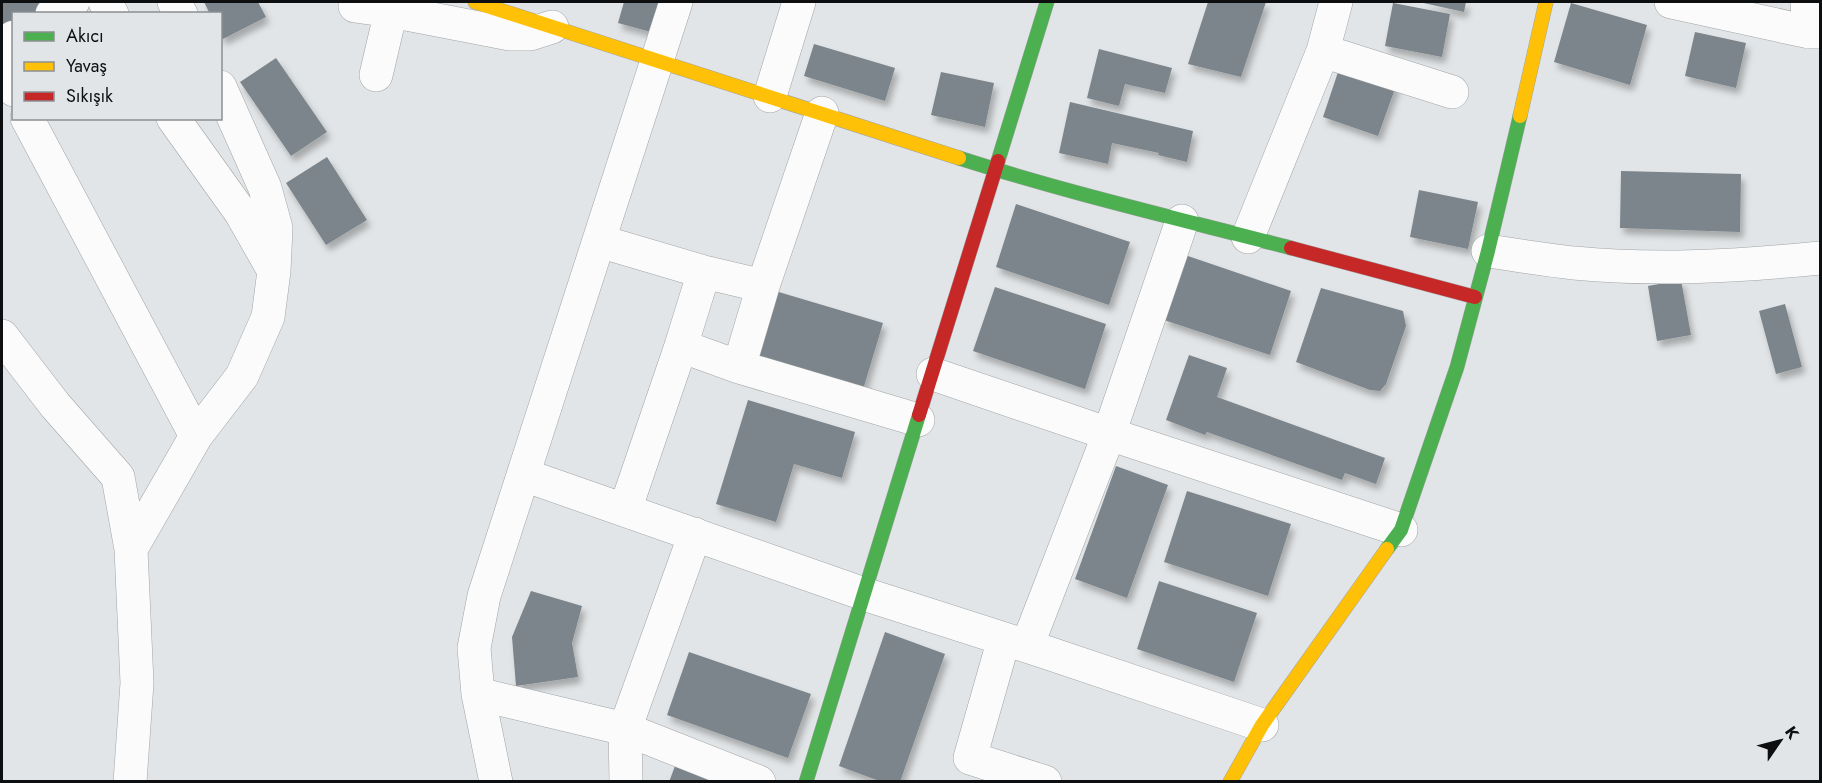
<svg xmlns="http://www.w3.org/2000/svg" width="1822" height="783" font-family="Jost,sans-serif">
  <style>
    .building { fill: #7c858b; filter: url(#shadow) }
    .lines { fill: none; stroke-linecap: round; stroke-linejoin: round }
    .street-casing { stroke: #a1a4a5; stroke-width: 34 }
    .fast-casing { stroke: #a1a4a5; stroke-width: 15 }
    .slow-casing { stroke: #a1a4a5; stroke-width: 15 }
    .jam-casing { stroke: #a1a4a5; stroke-width: 15 }
    .street { stroke: #fbfbfb; stroke-width: 33 }
    .fast { stroke: #4caf50; stroke-width: 14 }
    .slow { stroke: #ffc107; stroke-width: 14 }
    .jam { stroke: #c62828; stroke-width: 14 }
  </style>
  <defs>
    <filter id="shadow"><feDropShadow dx="3.5" dy="6" stdDeviation="3" flood-color="#0004"/></filter>
  </defs>
  <rect width="100%" height="100%" fill="#e2e5e7"/>
  <!-- building -->
  <path class="building" d="M 2,2 L 51,2 L 53,4 L 35,14 L 14,14 L 14,25 L 4,29 L 2,24 Z
    M 204,2 L 258,2 L 266,17 L 223,39 L 220,34 L 220,14 L 210,14 Z
    M 624,2 L 661,2 L 651,32 L 618,23 Z
    M 1208,2 L 1266,2 L 1241,77 L 1188,64 Z
    M 1419,2 L 1466,2 L 1464,12 Z
    M 1393,3 L 1450,14 L 1442,57 L 1385,46 Z
    M 1571,3 L 1647,25 L 1630,85 L 1554,62 Z
    M 1695,32 L 1746,43 L 1736,88 L 1685,76 Z
    M 814,44 L 895,68 L 885,101 L 804,76 Z
    M 1099,49 L 1172,68 L 1165,93 L 1125,84 L 1119,106 L 1087,98 Z
    M 276,58 L 327,132 L 291,156 L 240,82 Z
    M 1341,63 L 1397,83 L 1378,136 L 1323,117 Z
    M 941,72 L 994,83 L 985,127 L 931,115 Z
    M 1070,102 L 1193,131 L 1187,162 L 1158,155 L 1159,153 L 1112,143 L 1108,164 L 1059,153 Z
    M 327,157 L 367,220 L 326,245 L 286,183 Z
    M 1621,171 L 1741,174 L 1740,232 L 1620,228 Z
    M 1419,190 L 1478,202 L 1468,249 L 1410,237 Z
    M 1016,204 L 1130,242 L 1109,305 L 996,267 Z
    M 1185,255 L 1291,291 L 1270,355 L 1164,320 Z
    M 1681,280 L 1691,335 L 1657,341 L 1648,286 Z
    M 995,287 L 1106,324 L 1085,389 L 973,351 Z
    M 1321,288 L 1403,311 L 1406,326 L 1386,384 L 1380,391 L 1370,390 L 1296,362 Z
    M 772,290 L 883,323 L 862,393 L 752,361 Z
    M 1785,304 L 1802,367 L 1776,374 L 1759,311 Z
    M 1189,355 L 1227,368 L 1217,397 L 1385,458 L 1376,484 L 1345,473 L 1342,480 L 1207,432 L 1205,435 L 1166,420 Z
    M 748,400 L 855,432 L 842,478 L 794,464 L 776,522 L 716,504 Z
    M 1116,466 L 1168,485 L 1127,598 L 1075,579 Z
    M 1187,491 L 1291,524 L 1268,596 L 1164,562 Z
    M 1159,581 L 1257,613 L 1234,682 L 1137,649 Z
    M 531,591 L 582,606 L 572,643 L 578,677 L 516,686 L 512,637 Z
    M 885,632 L 945,654 L 900,782 L 882,782 L 839,766 Z
    M 689,652 L 811,694 L 788,758 L 667,715 Z
    M 675,766 L 715,782 L 669,782 Z"/>
  <g class="lines">
    <!-- street casing -->
    <g class="street-casing">
      <path id="street" d="M 105,2 L 112,14
        M 174,2 L 181,14
        M 1671,2 L 1809,32 L 1820,32
        M 1807,2 L 1809,32
        M 355,6 L 391,11 L 510,34 L 530,34 L 552,27
        M 52,14 L 73,2
        M 2,44 L 14,37
        M 1323,51 L 1452,92
        M 2,64 L 14,90
        M 376,75 L 391,11
        M 220,87 L 265,188 L 276,228 L 274,271
        M 770,96 L 799,2
        M 27,118 L 196,436 L 131,549
        M 173,118 L 241,213 L 274,271 L 268,317 L 242,376 L 196,436
        M 1248,237 L 1323,51 L 1336,2
        M 599,241 L 704,272 L 763,286
        M 1488,251 C 1516,255 1545,260 1574,263 C 1656,271 1739,266 1820,258
        M 2,336 L 55,405 L 118,477 L 131,549 L 137,683 L 130,782
        M 681,346 L 739,367 L 918,420
        M 739,367 L 763,286 L 822,113
        M 933,374 L 1109,434 L 1401,530
        M 524,475 L 864,594 L 1048,653 L 1262,725
        M 625,510 L 681,346 L 704,272
        M 1004,639 L 970,758 L 1045,782
        M 1027,646 L 1109,434 L 1182,221
        M 478,694 L 625,729 L 759,782
        M 496,782 L 478,694 L 474,648 L 484,596 L 676,2
        M 626,782 L 625,729 L 695,534"/>
    </g>
    <!-- fast casing -->
    <g class="fast-casing">
      <path id="fast" d="M 959,158 C 1068,193 1180,219 1291,248
        M 998,161 L 1047,2
        M 1387,549 L 1401,530 L 1457,367 L 1488,251 L 1520,116
        M 806,782 L 919,415"/>
    </g>
    <!-- slow casing -->
    <g class="slow-casing">
      <path id="slow" d="M 475,2 L 959,158
        M 1520,116 L 1546,2
        M 1230,782 L 1262,725 L 1387,549"/>
    </g>
    <!-- jam casing -->
    <g class="jam-casing">
      <path id="jam" d="M 1291,248 L 1475,297
        M 919,415 L 998,161"/>
    </g>
    <!-- street -->
    <use href="#street" class="street"/>
    <!-- fast -->
    <use href="#fast" class="fast"/>
    <!-- slow -->
    <use href="#slow" class="slow"/>
    <!-- jam -->
    <use href="#jam" class="jam"/>
  </g>
  <!-- border -->
  <rect width="1822" height="783" fill="none" stroke="#0d0e0f" stroke-width="6"/>
  <!-- legend -->
  <rect x="12" y="12" width="210" height="108" fill="#e1e5e8" stroke="#8c8f91" stroke-width="1.5"/>
  <rect x="24" y="32" width="30" height="9" fill="#4caf50" stroke="#8c8f91" stroke-width="1.5"/>
  <text x="66" y="42" font-size="18" fill="#0d0e0f">Akıcı</text>
  <rect x="24" y="62" width="30" height="9" fill="#ffc107" stroke="#8c8f91" stroke-width="1.5"/>
  <text x="66" y="72" font-size="18" fill="#0d0e0f">Yavaş</text>
  <rect x="24" y="92" width="30" height="9" fill="#c62828" stroke="#8c8f91" stroke-width="1.5"/>
  <text x="66" y="102" font-size="18" fill="#0d0e0f">Sıkışık</text>
  <!-- north arrow -->
  <g transform="translate(1780 741) rotate(55)" stroke="#e1e5e8" stroke-width="4.5" paint-order="stroke">
  <path d="M0-4.5L10 22L0 15L-10 22Z" fill="#0d0e0f"/>
  <text y="-9" font-size="16" font-weight="bold" text-anchor="middle" fill="#0d0e0f">K</text>
  </g>
</svg>
